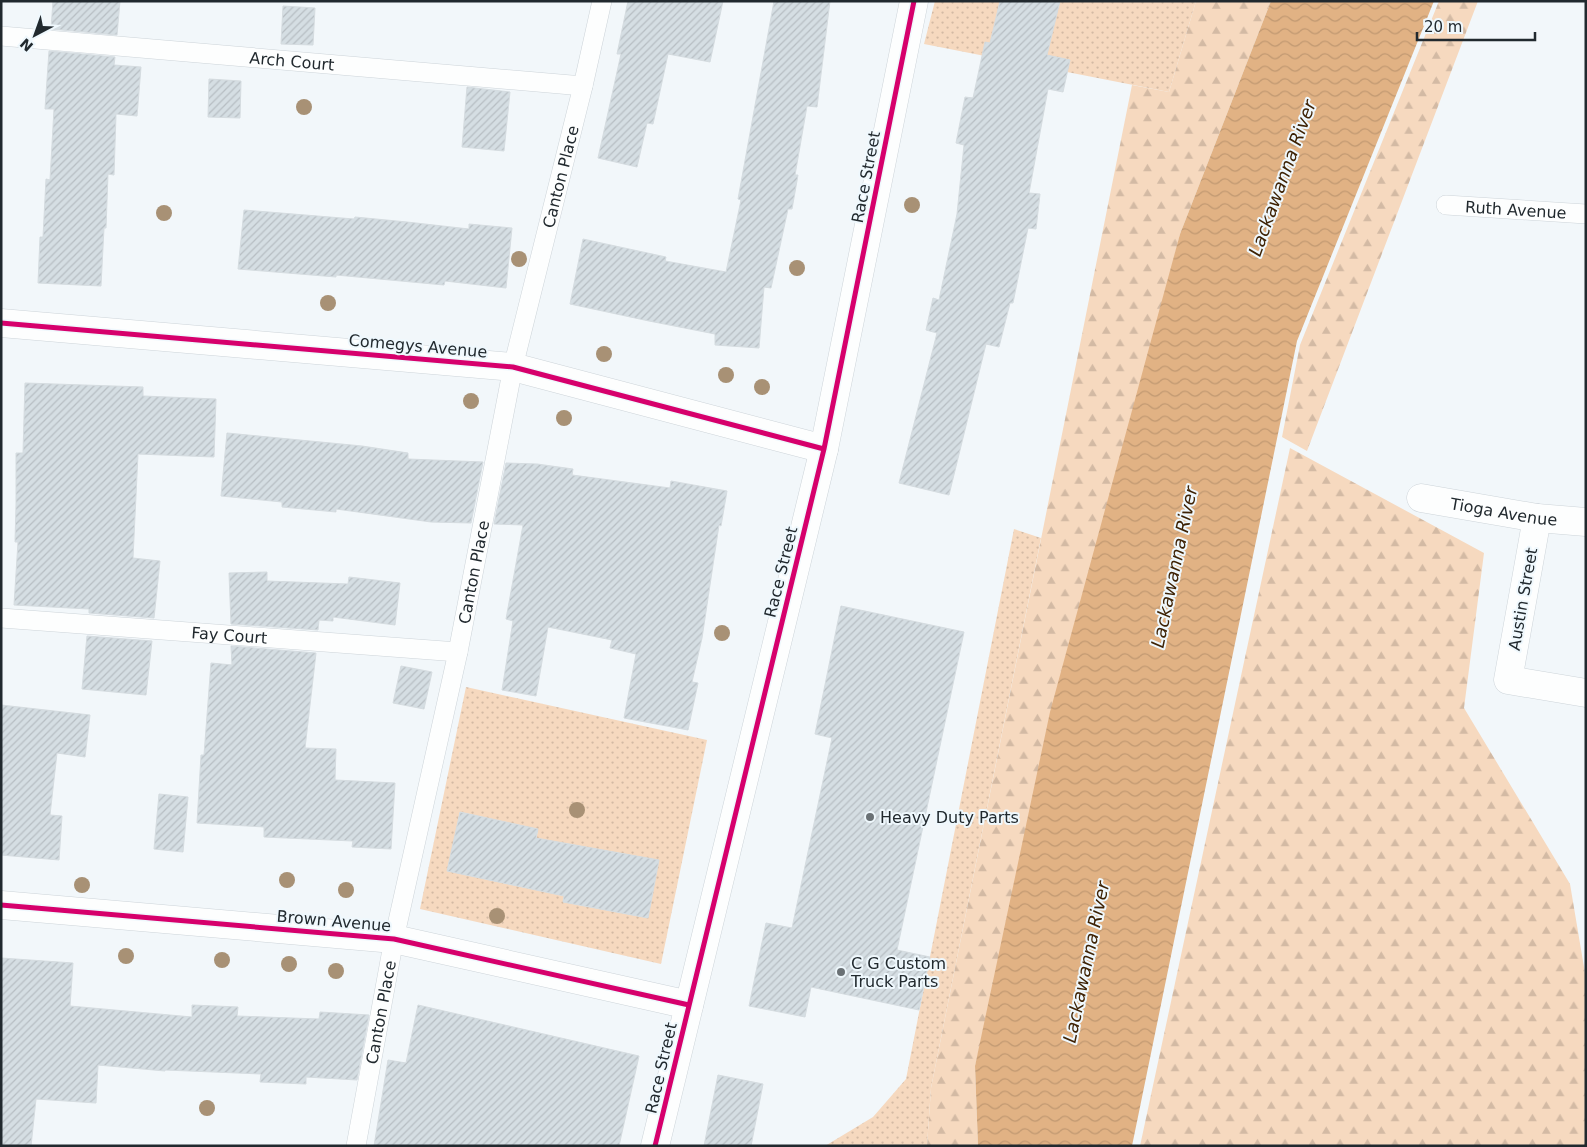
<svg xmlns="http://www.w3.org/2000/svg" width="1587" height="1147" font-family="'DejaVu Sans',sans-serif">
  <style>
    .grass { fill: url(#grass-dots); fill-rule: evenodd }
    .forest { fill: url(#forest-firs) }
    .water { fill: url(#water-waves) }
    .building { fill: url(#building-hatch); stroke: #d5dce0 }
    .lines { fill: none; stroke-linecap: round; stroke-linejoin: round }
    .service-casing { stroke: #cdd4d9; stroke-width: 20 }
    .minor-casing { stroke: #cdd4d9; stroke-width: 29 }
    .service { stroke: #fdfefe; stroke-width: 19 }
    .minor { stroke: #fdfefe; stroke-width: 28 }
    .cycleway-casing { stroke: #eff8fd; stroke-width: 8 }
    .cycleway { stroke: #d6006c; stroke-width: 5 }
    .tree { fill: #a89175 }
    .poi-dot { fill: #6a7175; stroke: #eff8fd; stroke-width: 2 }
    .labels { text-anchor: middle; dominant-baseline: central; stroke-width: 4; stroke-linejoin: round; paint-order: stroke }
    .street-label { font-size: 16px; fill: #21292e; stroke: #eff8fd }
    .poi-label { font-size: 16px; fill: #21292e; stroke: #eff8fd; text-anchor: start }
    .water-label { font-size: 18px; font-style: italic; fill: #3e2204; stroke: #eff8fd }
  </style>
  <defs>
    <pattern id="grass-dots" width="8" height="8" patternUnits="userSpaceOnUse" patternTransform="scale(1.25)"><rect width="8" height="8" fill="#f6d9bf"/><path d="M2 2h.1M6 6h.1" fill="none" stroke="#d3baa4" stroke-width="1.8" stroke-linecap="round"/></pattern>
    <pattern id="forest-firs" width="22" height="20" patternUnits="userSpaceOnUse" patternTransform="scale(1.25)"><rect width="22" height="20" fill="#f6d9bf"/><path d="M5 1l3.5 6h-7zM16 11l3.5 6h-7z" fill="#d3baa4"/></pattern>
    <pattern id="water-waves" width="16" height="10" patternUnits="userSpaceOnUse" patternTransform="scale(1.25)"><rect width="16" height="10" fill="#e1b284"/><path d="M0 5q4-4 8 0t8 0" fill="none" stroke="#c19972"/></pattern>
    <pattern id="building-hatch" width="6" height="6" patternUnits="userSpaceOnUse" patternTransform="scale(1.25)"><rect width="6" height="6" fill="#d5dee3"/><path d="M-1 1l2-2M0 6l6-6M5 7l2-2" fill="none" stroke="#b7bec3"/></pattern>
  </defs>
  <rect width="100%" height="100%" fill="#f2f7fa"/>
  <!-- grass -->
  <path class="grass" d="M 935,1 L 1196,1 L 1169,92 L 924,44 Z
    M 1014,529 L 1041,538 L 931,1088 L 927,1146 L 825,1146 L 873,1117 L 906,1079 Z
    M 466,687 L 707,740 L 661,964 L 420,909 ZM 460,812 L 538,830 L 526,888 L 448,871 ZM 573,845 L 658,861 L 648,918 L 563,902 Z"/>
  <!-- forest -->
  <path class="forest" d="M 1196,1 L 1271,1 L 1180,234 L 975,1066 L 978,1146 L 927,1146 L 931,1088 L 1132,85 L 1169,92 Z
    M 1439,1 L 1478,1 L 1307,451 L 1282,437 L 1300,345 Z
    M 1290,448 L 1484,553 L 1464,708 L 1570,884 L 1586,979 L 1586,1146 L 1140,1146 Z"/>
  <!-- water -->
  <path class="water" d="M 1271,1 L 1434,1 L 1297,341 L 1132,1146 L 978,1146 L 975,1066 L 1050,712 L 1180,234 Z"/>
  <!-- building -->
  <path class="building" d="M 53,1 L 120,1 L 117,35 L 51,29 Z
    M 628,1 L 723,1 L 710,62 L 668,54 L 653,124 L 647,123 L 637,167 L 598,158 L 621,54 L 617,54 Z
    M 774,1 L 830,1 L 817,107 L 807,106 L 795,175 L 798,175 L 792,209 L 788,209 L 771,288 L 764,287 L 759,348 L 715,345 L 715,334 L 649,321 L 570,304 L 583,239 L 666,257 L 665,261 L 726,272 L 741,200 L 738,199 Z
    M 1000,1 L 1060,1 L 1047,55 L 1070,60 L 1063,92 L 1048,89 L 1029,193 L 1040,194 L 1036,229 L 1028,228 L 1013,303 L 1010,303 L 999,347 L 986,344 L 949,495 L 899,483 L 937,333 L 926,330 L 933,298 L 939,300 L 957,214 L 964,145 L 956,143 L 965,97 L 973,98 L 985,42 L 990,43 Z
    M 283,6 L 315,8 L 313,45 L 281,44 Z
    M 49,51 L 115,57 L 114,65 L 141,67 L 137,116 L 116,114 L 114,175 L 108,174 L 106,228 L 104,228 L 101,286 L 38,283 L 40,237 L 43,237 L 46,179 L 50,180 L 54,109 L 45,109 Z
    M 209,79 L 241,81 L 240,118 L 208,117 Z
    M 467,87 L 510,92 L 504,151 L 462,147 Z
    M 244,210 L 354,219 L 355,217 L 407,222 L 469,229 L 469,224 L 512,228 L 506,288 L 445,281 L 444,285 L 336,275 L 336,277 L 238,269 Z
    M 25,383 L 143,387 L 143,396 L 216,399 L 214,457 L 138,454 L 133,558 L 160,561 L 154,618 L 89,613 L 89,609 L 14,605 L 18,542 L 15,542 L 16,505 L 16,453 L 23,453 Z
    M 227,433 L 362,446 L 408,453 L 408,459 L 483,462 L 471,523 L 431,522 L 336,509 L 336,512 L 282,507 L 282,502 L 221,496 Z
    M 506,463 L 537,464 L 573,469 L 572,475 L 670,488 L 671,481 L 727,491 L 721,526 L 719,525 L 702,638 L 692,682 L 698,683 L 688,730 L 624,718 L 636,654 L 610,648 L 612,640 L 548,627 L 536,696 L 502,690 L 513,621 L 506,619 L 523,525 L 494,524 Z
    M 267,572 L 267,581 L 348,584 L 349,577 L 400,583 L 395,625 L 333,617 L 333,621 L 319,620 L 318,630 L 231,624 L 229,573 Z
    M 841,606 L 964,632 L 897,950 L 930,957 L 919,1010 L 811,987 L 805,1017 L 749,1006 L 766,923 L 792,928 L 832,738 L 815,734 Z
    M 87,636 L 152,641 L 146,695 L 82,689 Z
    M 231,646 L 316,653 L 305,748 L 336,749 L 335,780 L 395,783 L 391,849 L 352,847 L 353,841 L 264,837 L 264,827 L 197,823 L 201,755 L 204,755 L 211,663 L 232,665 Z
    M 401,666 L 432,672 L 424,709 L 393,703 Z
    M 1,705 L 90,715 L 85,757 L 57,753 L 50,815 L 62,816 L 59,860 L 1,855 Z
    M 159,794 L 188,797 L 183,852 L 154,849 Z
    M 460,812 L 538,829 L 536,838 L 659,860 L 648,918 L 563,902 L 564,896 L 447,871 Z
    M 1,958 L 73,963 L 70,1006 L 192,1017 L 192,1005 L 238,1007 L 237,1016 L 319,1019 L 320,1012 L 369,1015 L 357,1080 L 306,1077 L 306,1084 L 260,1082 L 261,1074 L 165,1070 L 165,1071 L 98,1065 L 96,1103 L 36,1099 L 31,1146 L 1,1146 Z
    M 418,1005 L 639,1056 L 619,1146 L 374,1146 L 388,1060 L 406,1063 Z
    M 718,1075 L 763,1084 L 751,1146 L 704,1146 Z"/>
  <g class="lines">
    <!-- service casing -->
    <g class="service-casing">
      <g id="service">
        <path id="s1" d="M 1,36 L 583,86"/>
        <path id="s2" d="M 1446,205 L 1586,214"/>
        <path id="s3" d="M 1,618 L 458,652"/>
        <path id="s4" d="M 356,1146 L 394,939 L 458,652 L 513,367 L 583,86 L 602,1"/>
      </g>
    </g>
    <!-- minor casing -->
    <g class="minor-casing">
      <g id="minor">
        <path d="M 1,323 L 513,367 L 824,449"/>
        <path id="s5" d="M 1421,498 L 1537,518 L 1586,522"/>
        <path d="M 1537,518 L 1508,680 L 1586,693"/>
        <path d="M 1,905 L 394,939 L 689,1005"/>
        <path d="M 655,1146 L 824,449 L 914,1"/>
      </g>
    </g>
    <!-- service -->
    <use href="#service" class="service"/>
    <!-- minor -->
    <use href="#minor" class="minor"/>
    <!-- cycleway casing -->
    <g class="cycleway-casing">
      <path id="cycleway" d="M 1,323 L 513,367 L 824,449
        M 1,905 L 394,939 L 689,1005
        M 655,1146 L 824,449 L 914,1"/>
    </g>
    <!-- cycleway -->
    <use href="#cycleway" class="cycleway"/>
  </g>
  <!-- trees -->
  <g class="tree">
    <circle cx="304" cy="107" r="8"/>
    <circle cx="912" cy="205" r="8"/>
    <circle cx="164" cy="213" r="8"/>
    <circle cx="519" cy="259" r="8"/>
    <circle cx="797" cy="268" r="8"/>
    <circle cx="328" cy="303" r="8"/>
    <circle cx="604" cy="354" r="8"/>
    <circle cx="726" cy="375" r="8"/>
    <circle cx="762" cy="387" r="8"/>
    <circle cx="471" cy="401" r="8"/>
    <circle cx="564" cy="418" r="8"/>
    <circle cx="722" cy="633" r="8"/>
    <circle cx="577" cy="810" r="8"/>
    <circle cx="287" cy="880" r="8"/>
    <circle cx="82" cy="885" r="8"/>
    <circle cx="346" cy="890" r="8"/>
    <circle cx="497" cy="916" r="8"/>
    <circle cx="126" cy="956" r="8"/>
    <circle cx="222" cy="960" r="8"/>
    <circle cx="289" cy="964" r="8"/>
    <circle cx="336" cy="971" r="8"/>
    <circle cx="207" cy="1108" r="8"/>
  </g>
  <!-- markers -->
  <g class="poi-dot">
    <circle cx="870" cy="817" r="5"/>
    <circle cx="841" cy="972" r="5"/>
  </g>
  <g class="labels">
    <!-- street labels -->
    <g class="street-label">
      <text stroke="none"><textPath href="#s1" startOffset="292">Arch Court</textPath></text>
      <text stroke="none"><textPath href="#s4" startOffset="991">Canton Place</textPath></text>
      <text transform="translate(866 177) rotate(-79)">Race Street</text>
      <text stroke="none"><textPath href="#s2" startOffset="70">Ruth Avenue</textPath></text>
      <text transform="translate(418 346) rotate(5)">Comegys Avenue</text>
      <text stroke="none"><textPath href="#s5" startOffset="84">Tioga Avenue</textPath></text>
      <text stroke="none"><textPath href="#s4" startOffset="586">Canton Place</textPath></text>
      <text transform="translate(781 572) rotate(-76)">Race Street</text>
      <text transform="translate(1523 599) rotate(-80)">Austin Street</text>
      <text stroke="none"><textPath href="#s3" startOffset="229">Fay Court</textPath></text>
      <text transform="translate(334 921) rotate(5)">Brown Avenue</text>
      <text stroke="none"><textPath href="#s4" startOffset="136">Canton Place</textPath></text>
      <text transform="translate(661 1068) rotate(-77)">Race Street</text>
    </g>
    <!-- poi labels -->
    <g class="poi-label">
      <text x="880" y="817">Heavy Duty Parts</text>
      <text x="851" y="963">C G Custom<tspan x="851" dy="18">Truck Parts</tspan></text>
    </g>
    <!-- water labels -->
    <g class="water-label">
      <text transform="translate(1282 178) rotate(-70)">Lackawanna River</text>
      <text transform="translate(1174 567) rotate(-78)">Lackawanna River</text>
      <text transform="translate(1086 962) rotate(-78)">Lackawanna River</text>
    </g>
  </g>
  <!-- border -->
  <rect width="1587" height="1147" fill="none" stroke="#21292e" stroke-width="5"/>
  <!-- north arrow -->
  <g transform="translate(35 35) rotate(221)" stroke="#eff8fd" stroke-width="4" paint-order="stroke">
  <path d="M0-4L9 19L0 12L-9 19Z" fill="#21292e"/>
  <text y="-8" font-size="14" font-weight="bold" text-anchor="middle" fill="#21292e">N</text>
  </g>
  <!-- scale -->
  <path d="M1417 32v8h118v-8" fill="none" stroke="#21292e" stroke-width="2.5"/>
  <text x="1424" y="32" font-size="15" fill="#21292e" stroke="#eff8fd" stroke-width="4" paint-order="stroke">20 m</text>
</svg>
